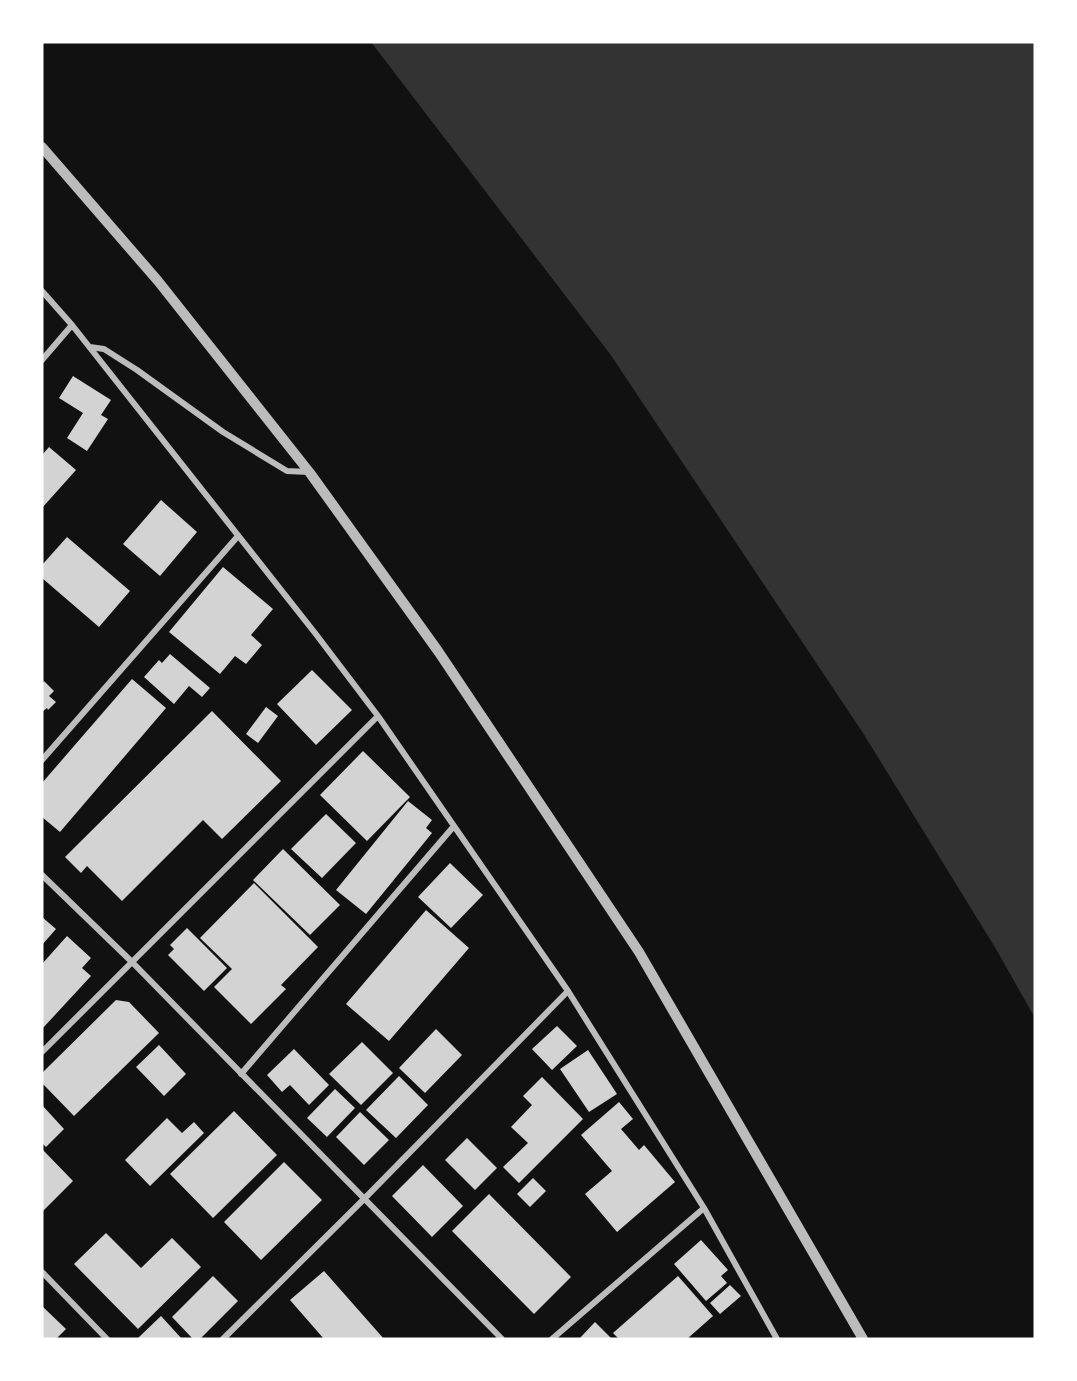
<svg xmlns="http://www.w3.org/2000/svg" width="1077" height="1381" font-family="Inter,sans-serif">
  <style>
    .water { fill: #333 }
    .building { fill: #d3d3d3 }
    .lines { fill: none; stroke-linecap: round; stroke-linejoin: round }
    .minor { stroke: #bcbcbc; stroke-width: 6 }
    .tertiary { stroke: #bcbcbc; stroke-width: 10 }
  </style>
  <rect width="100%" height="100%" fill="#111"/>
  <!-- water -->
  <path class="water" d="M 371,42 L 1035,42 L 1035,1018 L 996,949 L 863,733 L 610,354 Z"/>
  <!-- building -->
  <path class="building" d="M 73,376 L 111,400 L 101,415 L 108,419 L 87,451 L 67,438 L 83,413 L 59,398 Z
    M 49,447 L 76,470 L 42,508 L 42,455 Z
    M 161,500 L 197,532 L 160,576 L 123,544 Z
    M 67,537 L 130,591 L 99,627 L 42,578 L 42,565 Z
    M 223,567 L 273,609 L 251,635 L 262,645 L 246,664 L 235,656 L 220,674 L 169,632 Z
    M 170,654 L 210,688 L 202,697 L 189,686 L 174,704 L 144,677 L 159,660 L 162,663 Z
    M 312,670 L 352,710 L 316,745 L 277,704 Z
    M 132,679 L 166,708 L 60,832 L 42,817 L 42,783 Z
    M 44,681 L 54,691 L 49,696 L 56,702 L 48,710 L 47,708 L 42,712 L 42,684 Z
    M 266,707 L 278,716 L 258,743 L 246,734 Z
    M 212,711 L 281,781 L 222,839 L 203,820 L 122,901 L 87,866 L 81,873 L 65,857 Z
    M 363,751 L 410,797 L 367,841 L 320,795 Z
    M 408,801 L 432,820 L 426,828 L 432,833 L 366,914 L 336,890 Z
    M 326,814 L 356,843 L 322,878 L 291,849 Z
    M 283,849 L 340,905 L 310,935 L 253,880 Z
    M 450,863 L 483,895 L 451,928 L 418,897 Z
    M 254,883 L 318,947 L 281,985 L 286,989 L 251,1024 L 214,987 L 232,969 L 200,938 Z
    M 426,910 L 469,948 L 389,1041 L 346,1004 Z
    M 42,917 L 56,929 L 42,945 Z
    M 187,928 L 227,968 L 204,991 L 168,955 L 174,949 L 170,945 Z
    M 67,936 L 91,958 L 82,968 L 91,976 L 42,1029 L 42,964 Z
    M 116,1000 L 129,1002 L 159,1033 L 74,1116 L 42,1083 L 42,1073 Z
    M 557,1026 L 577,1046 L 552,1070 L 532,1049 Z
    M 436,1029 L 462,1055 L 425,1093 L 399,1068 Z
    M 362,1042 L 393,1073 L 361,1105 L 329,1074 Z
    M 159,1045 L 186,1074 L 164,1096 L 136,1067 Z
    M 294,1049 L 329,1085 L 309,1105 L 290,1085 L 282,1092 L 267,1075 Z
    M 588,1050 L 617,1094 L 589,1112 L 560,1069 Z
    M 399,1076 L 428,1105 L 396,1138 L 366,1110 Z
    M 542,1077 L 583,1119 L 519,1183 L 503,1167 L 528,1143 L 511,1127 L 532,1105 L 523,1096 Z
    M 335,1089 L 355,1108 L 327,1137 L 307,1118 Z
    M 619,1102 L 633,1119 L 621,1129 L 639,1150 L 644,1145 L 675,1182 L 617,1232 L 585,1194 L 612,1171 L 581,1135 Z
    M 42,1105 L 64,1129 L 46,1147 L 42,1143 Z
    M 234,1111 L 277,1155 L 213,1218 L 170,1174 Z
    M 360,1112 L 389,1140 L 364,1165 L 336,1137 Z
    M 167,1118 L 182,1133 L 194,1122 L 204,1133 L 150,1186 L 125,1160 Z
    M 467,1138 L 497,1168 L 475,1190 L 445,1160 Z
    M 42,1149 L 73,1181 L 42,1212 Z
    M 284,1162 L 322,1200 L 261,1260 L 224,1222 Z
    M 423,1165 L 463,1206 L 432,1237 L 392,1196 Z
    M 533,1178 L 546,1191 L 530,1207 L 517,1194 Z
    M 489,1194 L 571,1277 L 534,1314 L 452,1231 Z
    M 106,1233 L 141,1268 L 172,1238 L 201,1267 L 138,1329 L 74,1264 Z
    M 701,1240 L 728,1270 L 721,1276 L 727,1283 L 706,1301 L 674,1264 Z
    M 324,1271 L 384,1339 L 324,1339 L 290,1300 Z
    M 213,1276 L 238,1301 L 200,1339 L 193,1339 L 172,1317 Z
    M 678,1276 L 713,1316 L 687,1339 L 619,1339 L 613,1333 Z
    M 730,1285 L 741,1296 L 720,1314 L 710,1303 Z
    M 42,1306 L 66,1329 L 56,1339 L 42,1339 Z
    M 161,1316 L 182,1339 L 137,1339 Z
    M 595,1322 L 612,1339 L 579,1339 Z"/>
  <g class="lines">
    <!-- minor -->
    <path class="minor" d="M 42,291 L 72,325 L 315,633 L 378,716 L 568,991 L 704,1208 L 777,1339
      M 90,347 L 104,349 L 137,370 L 223,432 L 287,471 L 309,472
      M 42,360 L 72,325
      M 42,760 L 238,536
      M 42,875 L 132,962 L 502,1339
      M 42,1052 L 378,716
      M 241,1074 L 454,826
      M 42,1272 L 107,1339
      M 223,1339 L 365,1198 L 568,991
      M 552,1339 L 704,1208"/>
    <!-- tertiary -->
    <path class="tertiary" d="M 42,147 L 158,281 L 310,473 L 438,651 L 639,952 L 863,1339"/>
  </g>
  <!-- border -->
  <rect width="1077" height="1381" fill="none" stroke="#ffffff" stroke-width="87"/>
</svg>
